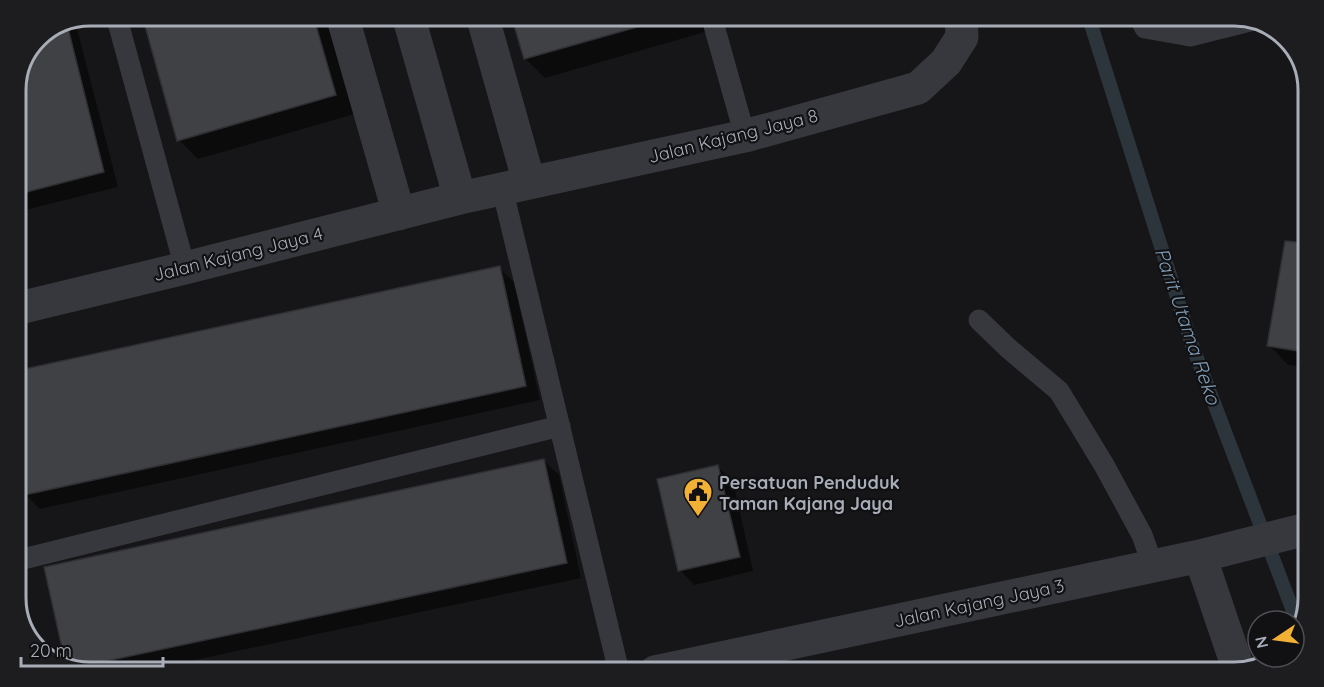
<svg xmlns="http://www.w3.org/2000/svg" width="1324" height="687" font-family="Quicksand,sans-serif">
  <style>
    .shadow { fill: #0007 }
    .lines { fill: none; stroke-linecap: round; stroke-linejoin: round }
    .stream { stroke: #2c353c; stroke-width: 14 }
    .building { fill: #404145; stroke: #303034; stroke-width: 1.5 }
    .lane { stroke: #37383d; stroke-width: 21 }
    .street { stroke: #37383d; stroke-width: 33 }
    .labels { text-anchor: middle; dominant-baseline: central; stroke-width: 4.5; stroke-linejoin: round; paint-order: stroke }
    .street-label { font-size: 18px; fill: #a8adb8; stroke: #111113 }
    .poi-label { font-size: 18px; font-weight: bold; fill: #a8adb8; stroke: #111113; text-anchor: start }
    .water-label { font-size: 20px; font-style: italic; fill: #7f9bb3; stroke: #111113 }
    .rim { fill: none; stroke: #a8adb8; stroke-width: 3 }
  </style>
  <rect width="100%" height="100%" fill="#161618"/>
  <!-- shadow -->
  <path class="shadow" d="M 143,15 L 326,15 L 355,114 L 198,159 L 179,140 Z
    M 513,15 L 812,15 L 771,27 L 760,17 L 738,23 L 728,21 L 719,28 L 545,78 L 525,58 Z
    M 1183,15 L 1207,15 L 1188,19 Z
    M 75,21 L 118,187 L 17,212 L 15,210 L 15,85 L 37,36 Z
    M 499,268 L 514,282 L 540,400 L 40,509 L 25,494 Z
    M 1306,289 L 1305,367 L 1288,365 L 1269,345 Z
    M 544,461 L 559,475 L 581,578 L 138,672 L 89,672 L 67,667 L 46,568 Z
    M 718,467 L 733,481 L 753,571 L 694,585 L 680,570 Z"/>
  <g class="lines">
    <!-- stream -->
    <path class="stream" d="M 1088,15 L 1192,345 L 1301,632"/>
  </g>
  <!-- building -->
  <path class="building" d="M 142,15 L 313,15 L 336,95 L 177,141 Z
    M 511,15 L 640,15 L 641,26 L 524,59 Z
    M 67,24 L 104,172 L 15,195 L 15,85 L 37,36 Z
    M 1285,241 L 1307,243 L 1305,352 L 1267,346 Z
    M 500,266 L 526,386 L 24,495 L 15,456 L 15,371 Z
    M 544,459 L 567,563 L 74,668 L 66,666 L 44,567 Z
    M 718,465 L 740,557 L 678,571 L 657,479 Z"/>
  <g class="lines">
    <!-- lane -->
    <path class="lane" d="M 116,15 L 185,268
      M 711,15 L 745,136
      M 1138,15 L 1145,28 L 1190,36 L 1254,20
      M 502,188 L 619,672
      M 979,320 L 1008,348 L 1059,391 L 1104,465 L 1142,535 L 1153,566
      M 15,561 L 560,426"/>
    <!-- street -->
    <path class="street" d="M 342,15 L 399,214
      M 408,15 L 460,198
      M 482,15 L 529,182
      M 15,309 L 185,268 L 460,198 L 745,136 L 918,88 L 946,62 L 962,37 L 961,15
      M 1200,556 L 1239,671
      M 655,672 L 1200,556 L 1303,530"/>
  </g>
  <!-- icons -->
  <defs>
    <g id="civic-pin" transform="scale(1.5)"><path d="M0 17L-7.5 6A9.5 9.5 0 1 1 7.5 6Z" fill="#f2b134" stroke="#111113"/><path d="M-.6-6.5H3V-4.5H.6V-3L4-1V1h2V6H-6V1h2V-1L-.6-3ZM-1.2 2.5V6h2.4V2.5Z" fill="#111"/></g>
  </defs>
  <g fill-rule="evenodd">
    <use href="#civic-pin" x="698" y="492"/>
  </g>
  <g class="labels">
    <!-- street labels -->
    <g class="street-label">
      <text transform="translate(733 136) rotate(-14)">Jalan Kajang Jaya 8</text>
      <text transform="translate(238 254) rotate(-14)">Jalan Kajang Jaya 4</text>
      <text transform="translate(979 603) rotate(-12)">Jalan Kajang Jaya 3</text>
    </g>
    <!-- poi labels -->
    <g class="poi-label">
      <text x="719" y="482">Persatuan Penduduk<tspan x="719" dy="21">Taman Kajang Jaya</tspan></text>
    </g>
    <!-- water labels -->
    <g class="water-label">
      <text transform="translate(1188 326) rotate(71)">Parit Utama Reko</text>
    </g>
  </g>
  <!-- crop -->
  <path d="M0 0H1324V687H0ZM90 26H1234A64 64 0 0 1 1298 90V598A64 64 0 0 1 1234 662H90A64 64 0 0 1 26 598V90A64 64 0 0 1 90 26Z" fill="#1d1d20" fill-rule="evenodd"/>
  <path class="rim" d="M90 26H1234A64 64 0 0 1 1298 90V598A64 64 0 0 1 1234 662H90A64 64 0 0 1 26 598V90A64 64 0 0 1 90 26Z"/>
  <!-- north arrow -->
  <g transform="translate(1276 639) rotate(257)"><circle r="28" fill="#111113" stroke="#4d4f55" stroke-width="1.5"/>
  <path d="M0-4.5L10 22L0 15L-10 22Z" fill="#f2b134"/>
  <text y="-9" font-size="16" font-weight="bold" text-anchor="middle" fill="#a8adb8">N</text>
  </g>
  <!-- scale -->
  <path d="M21 657v9h142v-9" fill="none" stroke="#a8adb8" stroke-width="3"/>
  <text x="30" y="657" font-size="18" fill="#a8adb8" stroke="#111113" stroke-width="4.5" paint-order="stroke">20 m</text>
</svg>
